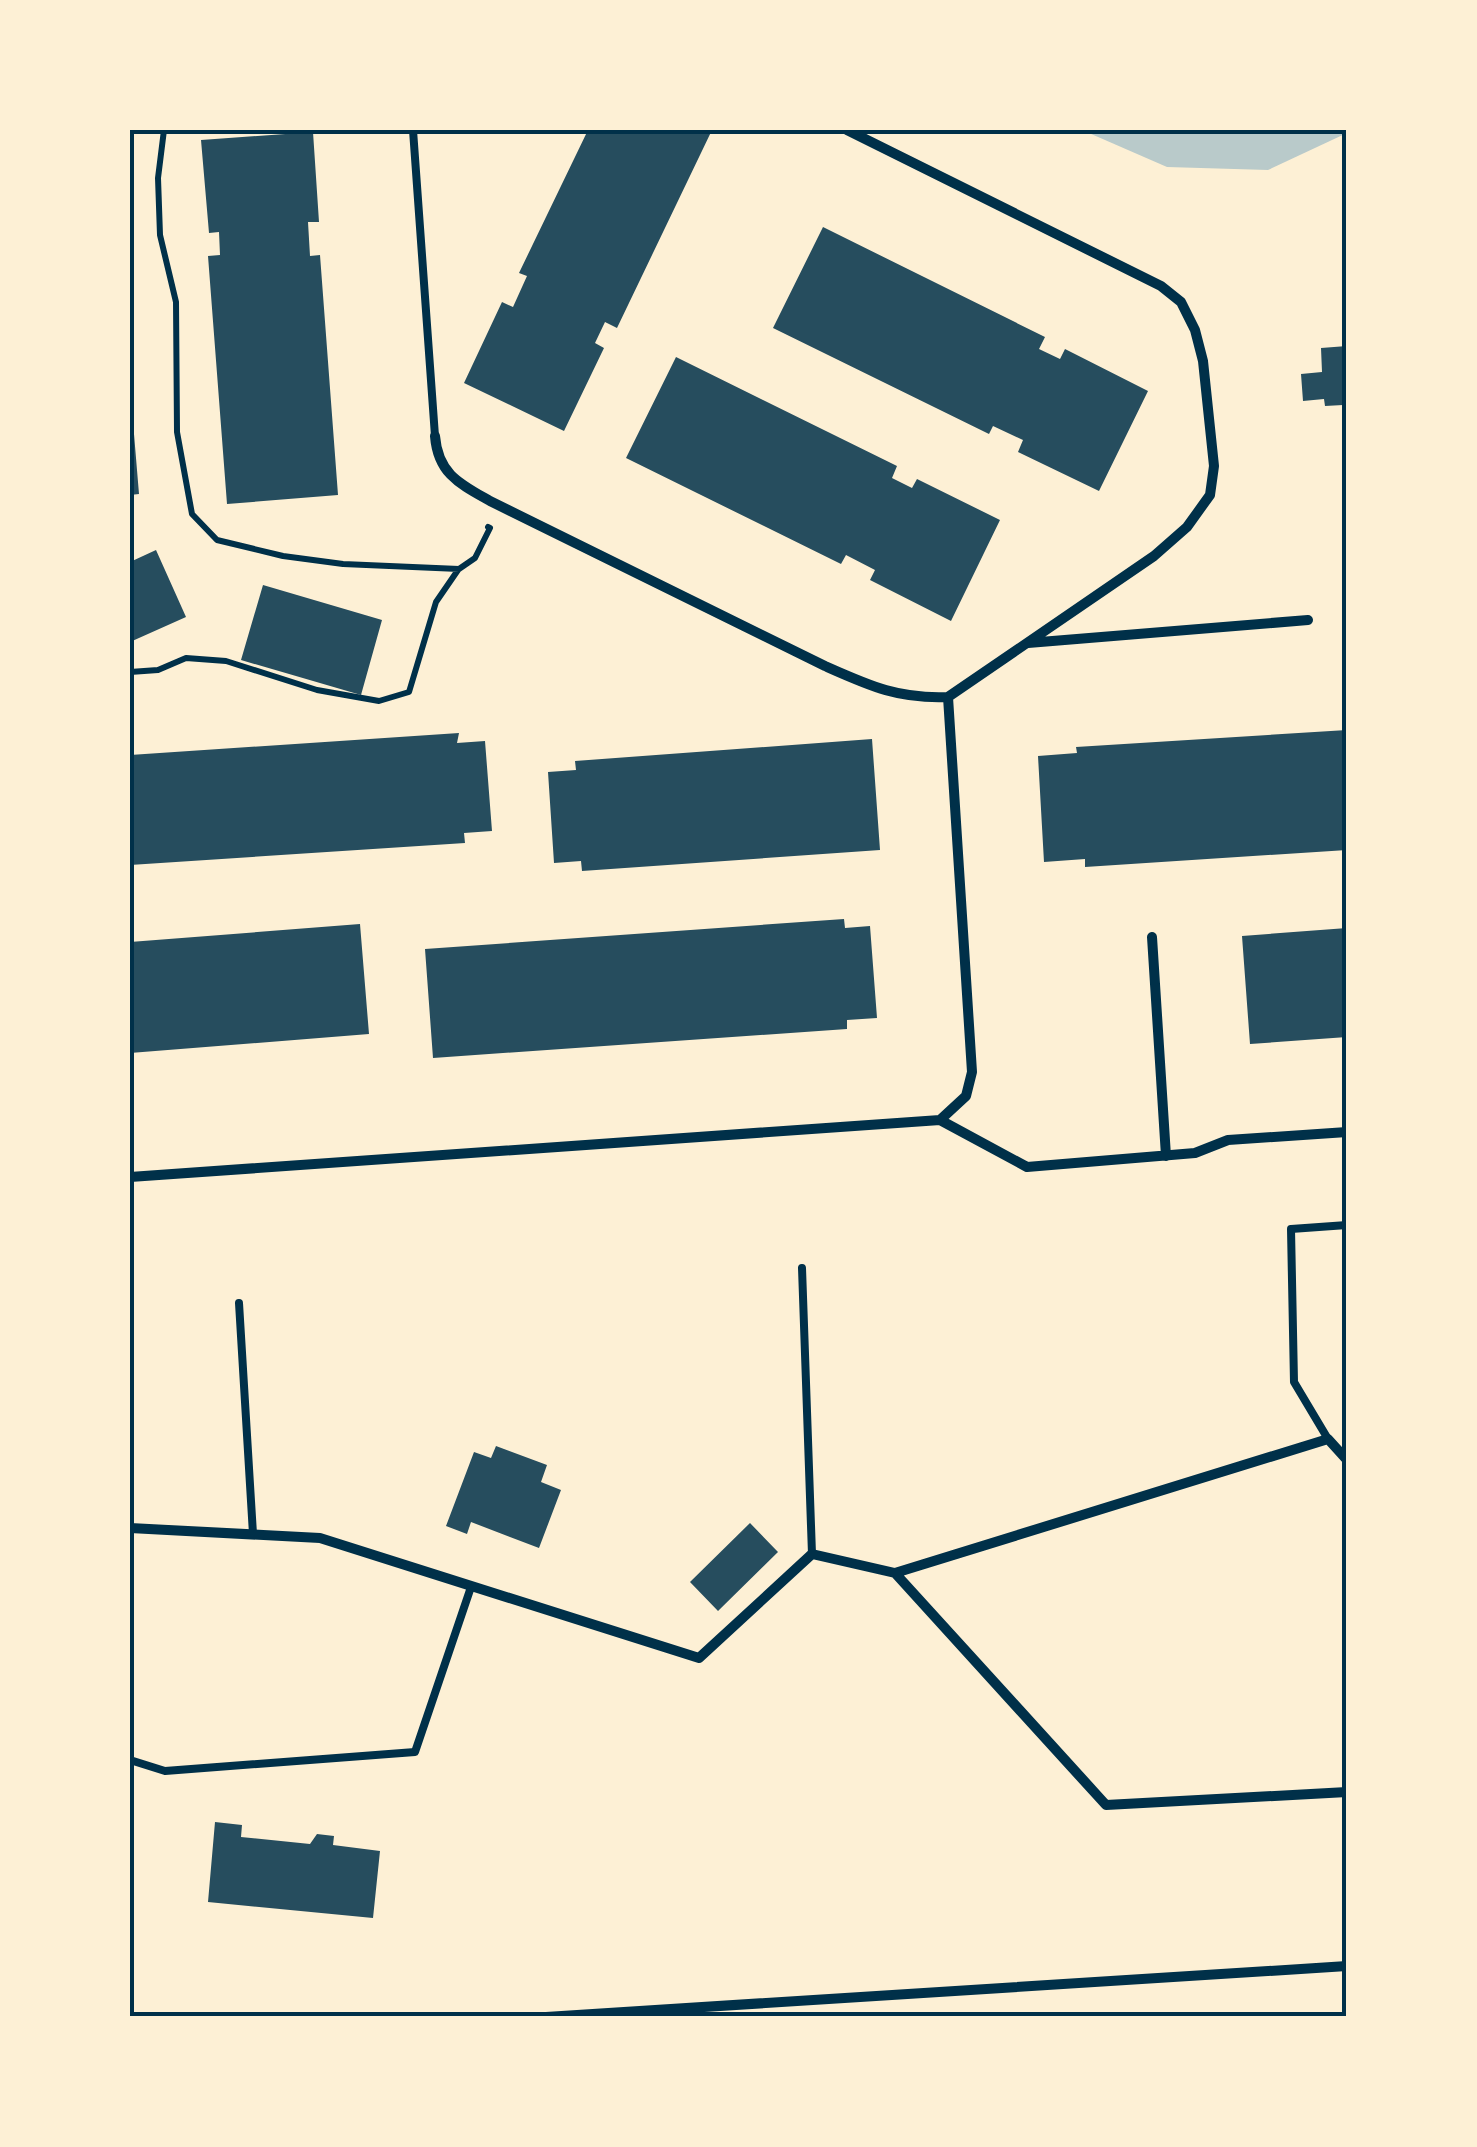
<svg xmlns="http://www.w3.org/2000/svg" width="1477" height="2147" font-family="Inter,sans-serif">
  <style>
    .green { fill: #b9caca }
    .building { fill: #264d5e }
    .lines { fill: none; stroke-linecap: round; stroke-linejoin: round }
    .path { stroke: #003049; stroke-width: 6 }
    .service { stroke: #003049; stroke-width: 8 }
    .minor { stroke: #003049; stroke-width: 10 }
    .neatline { fill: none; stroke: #003049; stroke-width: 4 }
  </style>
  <rect width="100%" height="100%" fill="#fdf0d5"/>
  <!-- green -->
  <path class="green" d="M 1082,130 L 1347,130 L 1347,133 L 1268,170 L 1167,167 Z"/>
  <!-- building -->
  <path class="building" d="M 588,130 L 712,130 L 617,328 L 605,322 L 595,343 L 604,348 L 564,431 L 464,383 L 502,302 L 513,307 L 527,276 L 519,273 Z
    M 313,132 L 319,222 L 308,222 L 310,256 L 320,255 L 338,495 L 227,504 L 208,256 L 220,255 L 219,232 L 209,233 L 201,140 Z
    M 823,227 L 1045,337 L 1039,349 L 1060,359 L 1065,349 L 1148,391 L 1099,491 L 1018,452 L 1023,440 L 993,426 L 989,434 L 773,328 Z
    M 1347,346 L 1347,427 L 1344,427 L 1343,405 L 1325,406 L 1324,399 L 1303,401 L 1301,374 L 1322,372 L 1321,348 Z
    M 676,357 L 897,466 L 892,478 L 912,488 L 917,479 L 1000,520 L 951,621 L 870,580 L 875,570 L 846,555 L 841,564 L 626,458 Z
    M 130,422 L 133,422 L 139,494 L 130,495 Z
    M 156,550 L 186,617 L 130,642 L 130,562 Z
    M 263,585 L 382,620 L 361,695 L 241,660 Z
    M 1347,730 L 1347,850 L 1085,867 L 1085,859 L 1044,862 L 1038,756 L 1077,753 L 1076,747 Z
    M 459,733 L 457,743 L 485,741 L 492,831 L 464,833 L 465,843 L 130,865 L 130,755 Z
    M 872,739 L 880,850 L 582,871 L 581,861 L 554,863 L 548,772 L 576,770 L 575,761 Z
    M 844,919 L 845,928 L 870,926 L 877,1018 L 847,1020 L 847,1029 L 433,1058 L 425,949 Z
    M 360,924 L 369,1034 L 130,1053 L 130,942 Z
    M 1347,928 L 1347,1037 L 1250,1044 L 1242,936 Z
    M 496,1446 L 547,1465 L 541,1482 L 561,1490 L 539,1548 L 471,1522 L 467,1534 L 446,1526 L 474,1452 L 491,1458 Z
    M 750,1523 L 778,1552 L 718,1611 L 690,1582 Z
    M 215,1822 L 242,1825 L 241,1837 L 310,1844 L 317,1834 L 334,1836 L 333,1845 L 380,1851 L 373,1918 L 208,1902 Z"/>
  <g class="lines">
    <!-- path -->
    <path class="path" d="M 164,130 L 158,178 L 160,235 L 176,302 L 177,432 L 192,514 L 217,540 L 283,556 L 343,564 L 459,569 L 475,558 L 490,528 L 488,527
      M 130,672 L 158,670 L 186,658 L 226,661 L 317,690 L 379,701 L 409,692 L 436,602 L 458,570"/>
    <!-- service -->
    <path class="service" d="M 413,130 L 435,436
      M 802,1268 L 812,1554
      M 239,1303 L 253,1534
      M 1328,1439 L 1294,1382 L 1291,1229 L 1347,1225
      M 130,1760 L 165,1771 L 415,1752 L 471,1587"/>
    <!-- minor -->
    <path class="minor" d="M 847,130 L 1161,286 L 1181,302 L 1195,330 L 1203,361 L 1214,466 L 1210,495 L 1187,527 L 1154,556 L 948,697
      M 435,436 C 438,474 460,484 490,501 L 825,666 C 870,686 898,699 948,697
      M 1028,643 L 1308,620
      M 1152,937 L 1166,1156
      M 940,1120 L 966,1096 L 972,1072 L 948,697
      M 130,1177 L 940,1120 L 1027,1167 L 1195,1153 L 1228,1140 L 1347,1132
      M 130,1528 L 320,1538 L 699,1658 L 812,1554 L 895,1573 L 1328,1439 L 1347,1460
      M 895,1573 L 1106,1805 L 1347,1792
      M 546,2017 L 1347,1966"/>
  </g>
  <!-- border -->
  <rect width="1477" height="2147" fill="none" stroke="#fdf0d5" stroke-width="265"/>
  <rect x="132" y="132" width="1212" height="1882" class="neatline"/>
</svg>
